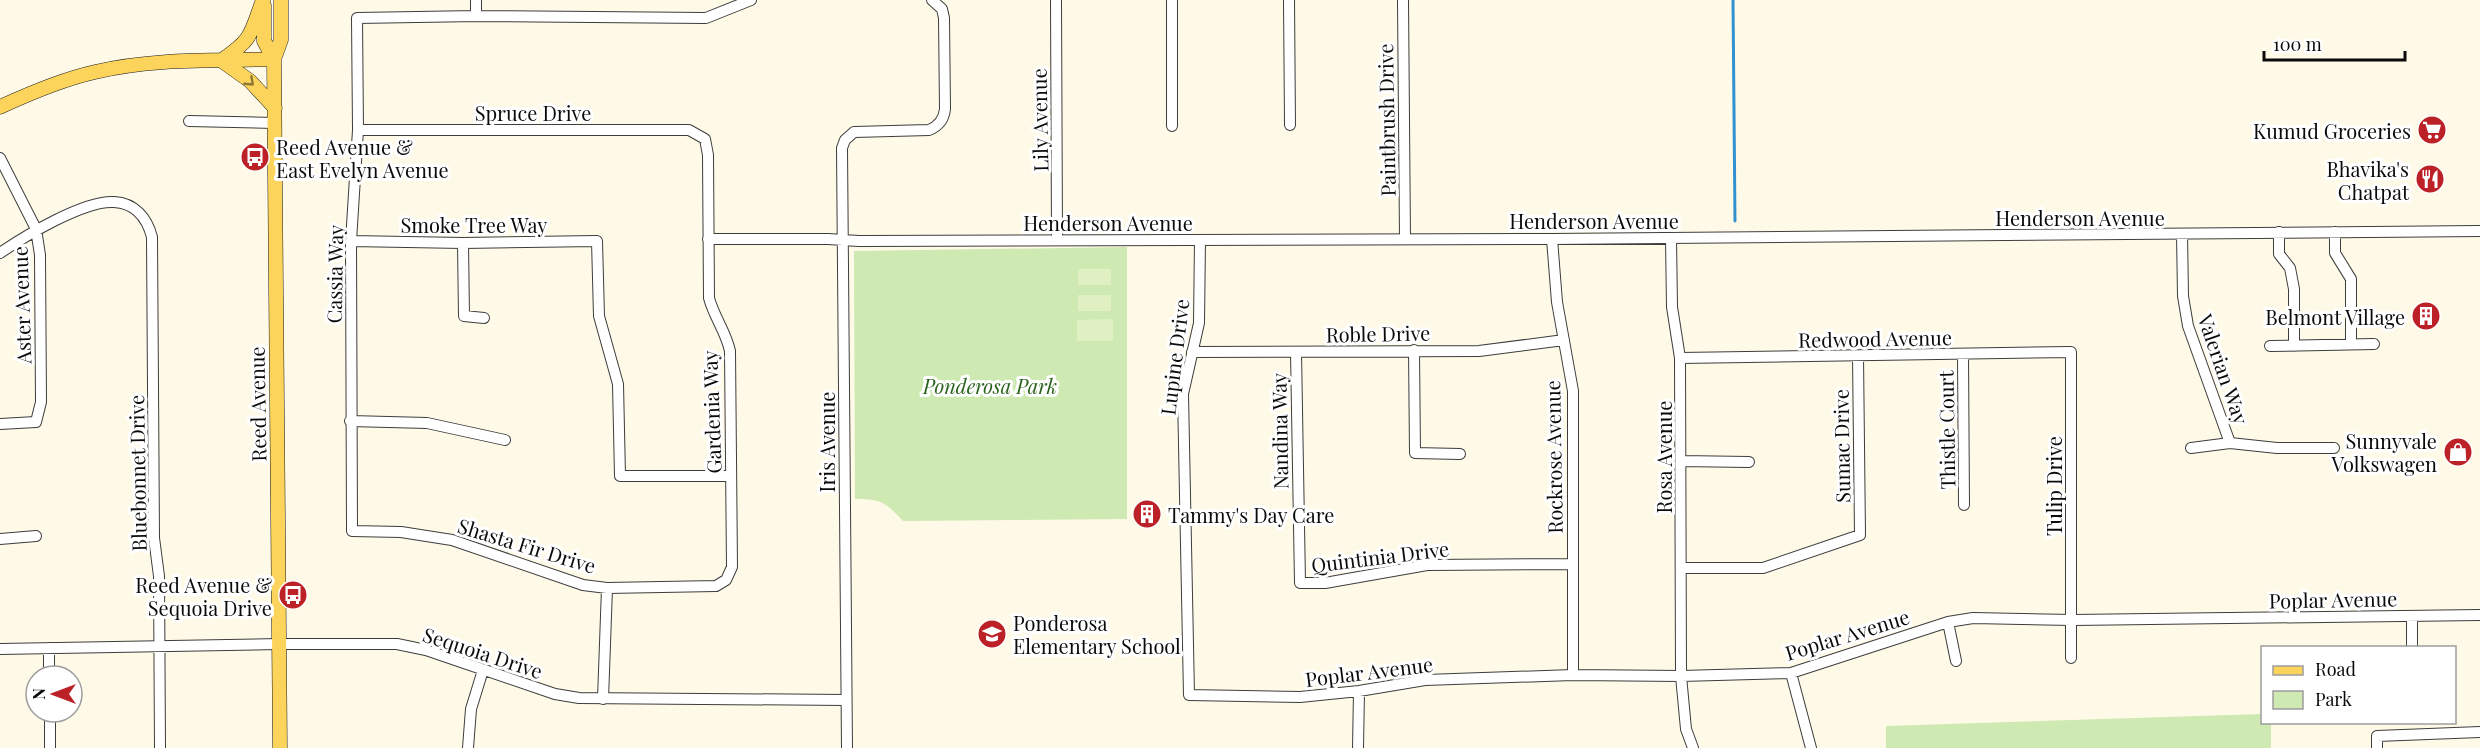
<svg xmlns="http://www.w3.org/2000/svg" width="2480" height="748" font-family="'Playfair Display',serif">
  <style>
    .green { fill: #cee9b2 }
    .pitch { fill: #e1f0c3 }
    .lines { fill: none; stroke-linecap: round; stroke-linejoin: round }
    .stream { stroke: #3190cf; stroke-width: 3 }
    .minor-casing { stroke: #3d3d3d; stroke-width: 12 }
    .major-casing { stroke: #1b1b1b; stroke-width: 15 }
    .minor { stroke: #fff; stroke-width: 10 }
    .major { stroke: #fcd45b; stroke-width: 14 }
    .oneway { stroke: #8f7937 }
    .labels { text-anchor: middle; dominant-baseline: central; stroke-width: 6; stroke-linejoin: round; paint-order: stroke }
    .street-label { font-size: 20px; fill: #0a0a0a; stroke: #fff }
    .poi-label { font-size: 20px; fill: #0a0a0a; stroke: #fff; text-anchor: end }
    .park-label { font-size: 20px; font-style: italic; fill: #29621b; stroke: #fff }
  </style>
  <rect width="100%" height="100%" fill="#fffae7"/>
  <!-- green -->
  <path class="green" d="M 1127,247 L 1127,519 L 903,521 C 885,502 882,499 855,499 L 854,251 Z
    M 2262,714 L 2262,722 L 2271,723 L 2271,748 L 1886,748 L 1886,726 Z"/>
  <!-- pitch -->
  <path class="pitch" d="M 1078,269 L 1111,269 L 1111,285 L 1078,285 Z
    M 1078,295 L 1111,295 L 1111,311 L 1078,311 Z
    M 1113,319 L 1113,341 L 1077,341 L 1077,320 Z"/>
  <g class="lines">
    <!-- stream -->
    <path class="stream" d="M 1733,0 L 1735,221"/>
    <!-- minor casing -->
    <g class="minor-casing">
      <path id="minor" d="M 476,0 L 476,16
        M 1056,0 L 1057,239
        M 1289,0 L 1290,125
        M 1403,0 L 1405,239
        M 189,121 L 275,123
        M 1172,126 L 1172,0
        M 358,130 L 689,130 L 705,139 L 708,155 L 709,298 C 714,317 726,332 730,351 L 732,567 L 726,580 L 716,586 L 607,588 L 583,585 L 452,540 L 401,532 L 352,531 L 351,241 L 358,130 L 357,18 L 476,16 L 706,18 L 751,0
        M 0,158 L 36,229 L 40,255 L 41,402 L 36,422 L 0,424
        M 2279,232 L 2279,254 L 2290,268 L 2294,289 L 2294,346
        M 2335,232 L 2335,253 L 2351,279 L 2351,344
        M 2182,234 L 2183,296 L 2188,326 L 2230,443
        M 1671,238 L 1672,307 L 1680,358 L 1681,676 L 1686,729 L 1693,748
        M 708,239 L 828,239 L 859,241 L 1552,239 L 2480,231
        M 1552,239 L 1557,302 L 1573,391 L 1573,675
        M 1200,240 L 1199,323 L 1183,394 L 1189,695 L 1300,697 L 1359,691 L 1425,680 L 1573,675 L 1681,676 L 1791,673 L 1948,622 L 1973,618 L 2072,620 L 2480,615
        M 351,241 L 463,243 L 597,241 L 599,316 L 618,384 L 620,476 L 731,476
        M 463,243 L 464,316 L 484,318
        M 0,253 C 25,236 84,200 114,202 C 135,203 147,218 152,237 L 154,538 L 159,576 L 160,748
        M 2270,346 L 2374,344
        M 1414,350 L 1415,453 L 1460,454
        M 1192,352 L 1479,351 L 1564,340
        M 1296,352 L 1300,583 L 1325,583 L 1427,565 L 1573,564
        M 1963,355 L 1964,505
        M 1680,358 L 2071,352 L 2071,658
        M 350,421 L 427,423 L 505,440
        M 2191,448 L 2230,443 L 2277,448 L 2334,448
        M 1681,461 L 1749,462
        M 0,539 L 36,536
        M 1682,568 L 1763,568 L 1860,535 L 1858,356
        M 1948,622 L 1956,661
        M 49,648 L 49,676
        M 2412,648 L 2412,616
        M 0,649 L 279,644 L 397,644 L 426,650 L 555,694 L 579,698 L 846,700
        M 1791,673 L 1811,748
        M 603,699 L 607,588
        M 50,712 L 50,748
        M 468,748 L 471,709 L 483,670
        M 847,748 L 842,148 L 845,140 L 854,132 L 929,130 C 939,126 944,119 945,109 L 944,18 L 942,9 L 932,0
        M 1358,748 L 1359,691
        M 2377,748 L 2377,736 L 2480,732"/>
    </g>
    <!-- major casing -->
    <g class="major-casing">
      <path id="major" d="M 264,5 L 264,41 L 274,59
        M 222,60 C 254,38 250,34 263,0
        M 222,61 L 250,81 L 275,108
        M 0,107 C 28,94 64,79 95,72 C 154,58 215,61 274,59
        M 280,748 L 274,59 L 281,40 L 281,0"/>
    </g>
    <!-- minor -->
    <use href="#minor" class="minor"/>
    <!-- major -->
    <use href="#major" class="major"/>
  </g>
  <!-- one-way arrows -->
  <defs><path id="oneway-chevron" d="M-2-3.5L2.5 0L-2 3.5" fill="none" stroke-width="1.6" stroke-linecap="round" stroke-linejoin="round" transform="scale(1.5)"/></defs>
  <use class="oneway" href="#oneway-chevron" transform="translate(250 82) rotate(43)"/>
  <!-- icons -->
  <defs>
    <g id="supermarket-disc" transform="scale(1.5)"><circle r="9.5" fill="#bc2128" stroke="#fff"/><path d="M-6-5.5h2.5l.6 2H6L4.5 2H-2.5L-4.4-4H-6ZM-1.5 3.2a1.3 1.3 0 1 0 .1 0ZM3 3.2a1.3 1.3 0 1 0 .1 0Z" fill="#fff"/></g>
    <g id="bus-disc" transform="scale(1.5)"><circle r="9.5" fill="#bc2128" stroke="#fff"/><path d="M-5-6H5V4H4V6H2V4H-2V6H-4V4H-5ZM-3.5-4V0h7V-4ZM-3.5 1.2v1.5H-2V1.2ZM2 1.2v1.5H3.5V1.2Z" fill="#fff"/></g>
    <g id="restaurant-disc" transform="scale(1.5)"><circle r="9.5" fill="#bc2128" stroke="#fff"/><path d="M-5-6h1v4h1v-4h1v4h1v-4h1v5L-1.5 .5V6h-2V.5L-5-1ZM5-6V6H3V1.5H1.5Q1.5-4 5-6Z" fill="#fff"/></g>
    <g id="building-disc" transform="scale(1.5)"><circle r="9.5" fill="#bc2128" stroke="#fff"/><path d="M-4-6H4V6H1V3H-1V6H-4ZM-2.5-4.3h1.7v1.8h-1.7ZM.8-4.3h1.7v1.8H.8ZM-2.5-1h1.7V.8h-1.7ZM.8-1h1.7V.8H.8Z" fill="#fff"/></g>
    <g id="shop-disc" transform="scale(1.5)"><circle r="9.5" fill="#bc2128" stroke="#fff"/><path d="M-5-2.5h2.3a2.7 3.5 0 0 1 5.4 0H5L5.5 6h-11ZM-1.5-2.5h3a1.5 2.3 0 0 0-3 0Z" fill="#fff"/></g>
    <g id="school-disc" transform="scale(1.5)"><circle r="9.5" fill="#bc2128" stroke="#fff"/><path d="M0-5L7-2L0 1L-7-2ZM-4 1L0 2.5L4 1V4Q0 6-4 4Z" fill="#fff"/></g>
  </defs>
  <g fill-rule="evenodd">
    <use href="#supermarket-disc" x="2432" y="130"/>
    <use href="#bus-disc" x="255" y="157"/>
    <use href="#restaurant-disc" x="2430" y="179"/>
    <use href="#building-disc" x="2426" y="316"/>
    <use href="#shop-disc" x="2458" y="452"/>
    <use href="#building-disc" x="1147" y="514"/>
    <use href="#bus-disc" x="293" y="595"/>
    <use href="#school-disc" x="992" y="634"/>
  </g>
  <g class="labels">
    <!-- street labels -->
    <g class="street-label">
      <text x="533" y="112">Spruce Drive</text>
      <text transform="translate(1039 120) rotate(-91)">Lily Avenue</text>
      <text transform="translate(1386 120) rotate(-91)">Paintbrush Drive</text>
      <text x="2080" y="217">Henderson Avenue</text>
      <text x="1594" y="220">Henderson Avenue</text>
      <text x="1108" y="222">Henderson Avenue</text>
      <text x="474" y="224">Smoke Tree Way</text>
      <text transform="translate(334 274) rotate(-89)">Cassia Way</text>
      <text transform="translate(21 305) rotate(-92)">Aster Avenue</text>
      <text transform="translate(1378 333) rotate(-1)">Roble Drive</text>
      <text transform="translate(1875 338) rotate(-1)">Redwood Avenue</text>
      <text transform="translate(1174 357) rotate(-83)">Lupine Drive</text>
      <text transform="translate(2224 369) rotate(71)">Valerian Way</text>
      <text transform="translate(257 404) rotate(-91)">Reed Avenue</text>
      <text transform="translate(711 412) rotate(-92)">Gardenia Way</text>
      <text transform="translate(1946 430) rotate(-91)">Thistle Court</text>
      <text transform="translate(1279 431) rotate(-91)">Nandina Way</text>
      <text transform="translate(826 442) rotate(-90)">Iris Avenue</text>
      <text transform="translate(1841 446) rotate(-91)">Sumac Drive</text>
      <text transform="translate(1553 457) rotate(-91)">Rockrose Avenue</text>
      <text transform="translate(1663 457) rotate(-90)">Rosa Avenue</text>
      <text transform="translate(137 473) rotate(-91)">Bluebonnet Drive</text>
      <text transform="translate(2053 486) rotate(-90)">Tulip Drive</text>
      <text transform="translate(527 545) rotate(17)">Shasta Fir Drive</text>
      <text transform="translate(1380 556) rotate(-7)">Quintinia Drive</text>
      <text transform="translate(2333 599) rotate(-1)">Poplar Avenue</text>
      <text transform="translate(1847 634) rotate(-17)">Poplar Avenue</text>
      <text transform="translate(483 652) rotate(18)">Sequoia Drive</text>
      <text transform="translate(1369 671) rotate(-7)">Poplar Avenue</text>
    </g>
    <!-- poi labels -->
    <g class="poi-label">
      <text x="2411" y="130">Kumud Groceries</text>
      <text x="276" y="146" text-anchor="start">Reed Avenue &amp;<tspan x="276" dy="23">East Evelyn Avenue</tspan></text>
      <text x="2409" y="168">Bhavika's<tspan x="2409" dy="23">Chatpat</tspan></text>
      <text x="2405" y="316">Belmont Village</text>
      <text x="2437" y="440">Sunnyvale<tspan x="2437" dy="23">Volkswagen</tspan></text>
      <text x="1168" y="514" text-anchor="start">Tammy's Day Care</text>
      <text x="272" y="584">Reed Avenue &amp;<tspan x="272" dy="23">Sequoia Drive</tspan></text>
      <text x="1013" y="622" text-anchor="start">Ponderosa<tspan x="1013" dy="23">Elementary School</tspan></text>
    </g>
    <!-- park labels -->
    <g class="park-label">
      <text x="990" y="385">Ponderosa Park</text>
    </g>
  </g>
  <!-- legend -->
  <rect x="2261" y="646" width="195" height="78" fill="#ffffff" stroke="#9d9d9d" stroke-width="1.5"/>
  <rect x="2273" y="666" width="30" height="9" fill="#fcd45b" stroke="#9d9d9d" stroke-width="1.5"/>
  <text x="2315" y="676" font-size="18" fill="#0a0a0a">Road</text>
  <rect x="2273" y="691" width="30" height="18" fill="#cee9b2" stroke="#9d9d9d" stroke-width="1.5"/>
  <text x="2315" y="706" font-size="18" fill="#0a0a0a">Park</text>
  <!-- north arrow -->
  <g transform="translate(54 694) rotate(270)"><circle r="28" fill="#ffffff" stroke="#9d9d9d" stroke-width="1.5"/>
  <path d="M0-4.5L10 22L0 15L-10 22Z" fill="#bc2128"/>
  <text y="-9" font-size="16" font-weight="bold" text-anchor="middle" fill="#0a0a0a">N</text>
  </g>
  <!-- scale -->
  <path d="M2264 51v9h141v-9" fill="none" stroke="#0a0a0a" stroke-width="3"/>
  <text x="2273" y="51" font-size="18" fill="#0a0a0a" stroke="#ffffff" stroke-width="4.5" paint-order="stroke">100 m</text>
</svg>
